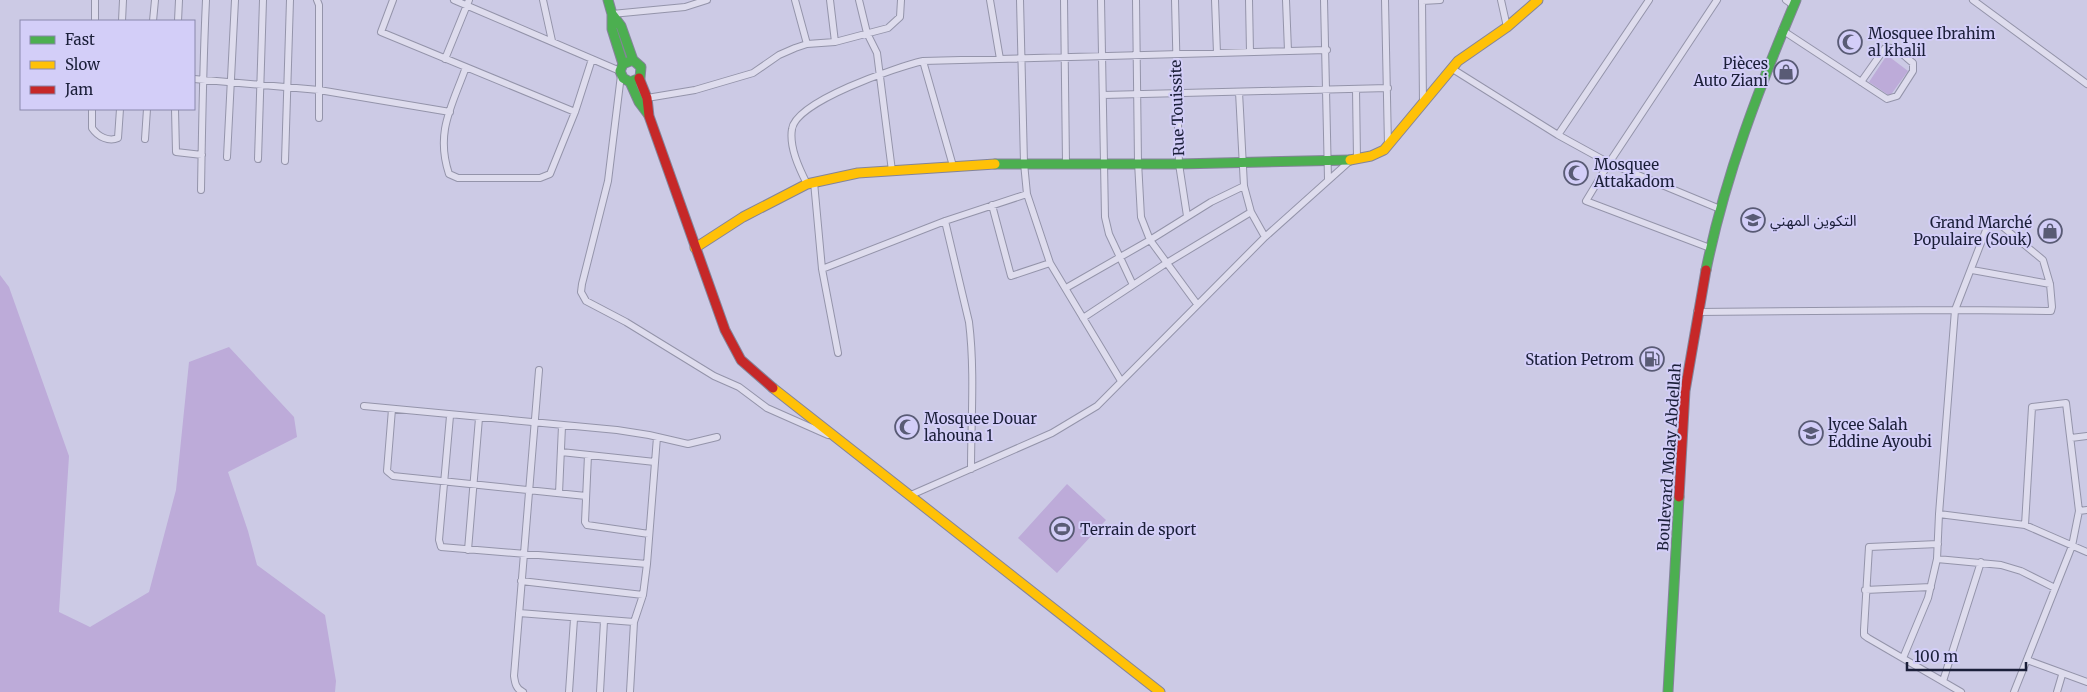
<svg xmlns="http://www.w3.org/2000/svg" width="2087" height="692" font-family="Merriweather,'Noto Sans Arabic',serif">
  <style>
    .green { fill: #bdabd9 }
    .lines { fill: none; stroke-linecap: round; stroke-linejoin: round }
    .street-casing { stroke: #9494aa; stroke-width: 8 }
    .fast-casing { stroke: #848499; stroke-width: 11 }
    .slow-casing { stroke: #848499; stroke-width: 11 }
    .jam-casing { stroke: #848499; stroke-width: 11 }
    .street { stroke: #dedced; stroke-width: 6 }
    .fast { stroke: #4caf50; stroke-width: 9 }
    .slow { stroke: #ffc107; stroke-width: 9 }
    .jam { stroke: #c62828; stroke-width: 9 }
    .labels { text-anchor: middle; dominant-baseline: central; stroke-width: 4; stroke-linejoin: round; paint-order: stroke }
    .poi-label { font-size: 15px; fill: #1b1f39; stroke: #d3cef8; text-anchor: start }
    .street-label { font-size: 15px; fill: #1b1f39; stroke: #d3cef8 }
  </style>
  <rect width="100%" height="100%" fill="#cccae5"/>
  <!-- green -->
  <path class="green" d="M 1887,55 L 1908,71 L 1890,96 L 1869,82 Z
    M 0,275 L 9,287 L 69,456 L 59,612 L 90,627 L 149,592 L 176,490 L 189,362 L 229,347 L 294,417 L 297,437 L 228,472 L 248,531 L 257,565 L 325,615 L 336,681 L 335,692 L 0,692 Z
    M 1067,484 L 1106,520 L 1057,573 L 1018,538 Z"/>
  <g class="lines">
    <!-- street casing -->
    <g class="street-casing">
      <path id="street" d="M 317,0 L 319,5 L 319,118
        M 393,0 L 381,32 L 575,112
        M 454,0 L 620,71
        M 543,0 L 552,41
        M 795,0 L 807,44
        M 830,0 L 835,42
        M 859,0 L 867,33 L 877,53 L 892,171
        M 990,0 L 1000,59
        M 1020,0 L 1024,163 L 1027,194 L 1050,263 L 1121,381
        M 1064,0 L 1066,163
        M 1101,0 L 1105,217 L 1109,234 L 1133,285
        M 1136,0 L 1138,162 L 1141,217 L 1150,240 L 1197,304
        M 1175,0 L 1179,164 L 1187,216
        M 1215,0 L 1217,53
        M 1249,0 L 1250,52
        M 1286,0 L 1288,51
        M 1324,0 L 1328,179
        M 1385,0 L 1388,146
        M 1422,0 L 1423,104
        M 1501,0 L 1507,27
        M 1786,0 L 1793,5
        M 1973,0 L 2087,84
        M 1422,1 L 1440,0
        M 612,14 L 685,7 L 707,0
        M 95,21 L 95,0
        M 122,21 L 123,0
        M 153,21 L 155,0
        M 178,21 L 179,0
        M 1782,30 L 1887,99 L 1897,96 L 1913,71 L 1913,63 C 1905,57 1895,45 1885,48 L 1861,82
        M 445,59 L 469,0
        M 923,61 L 953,166
        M 466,67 C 452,106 435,132 449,174 L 458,178 L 540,178 L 550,174 L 575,112 L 592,59
        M 1451,68 L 1558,135 L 1609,163 L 1720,209
        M 621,75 L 608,181 L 582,284 L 581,292 L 586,301 L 626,322 L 714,376 L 739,387 L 767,408 L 828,435
        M 194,79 L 319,90 L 450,112
        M 1356,89 L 1357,159
        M 1239,92 L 1244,186 L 1251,212 L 1265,237
        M 1103,95 L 1388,88
        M 647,98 L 695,90 L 753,73 L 779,55 L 795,48 L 807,44 L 835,42 L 888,28 L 900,17 L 901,0
        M 92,109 L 92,128 C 98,137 109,142 118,138 L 120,109
        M 175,109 L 176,152 L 202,155
        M 1558,135 L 1649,0
        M 145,139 L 147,109
        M 227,157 L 235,0
        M 258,159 L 263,0
        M 285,161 L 290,0
        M 814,182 L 822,269 L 838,353
        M 807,184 C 799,168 789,147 792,129 C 796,101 897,67 923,61 L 1327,50
        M 201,190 C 202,126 203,63 206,0
        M 992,205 L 1011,276 L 1050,263
        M 945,221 L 969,322 C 975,371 971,420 971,469
        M 1710,248 L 1586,201 L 1609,163 L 1717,0
        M 822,269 L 945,221 L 1027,194
        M 1972,270 L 2050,284
        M 1066,288 L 1150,240 L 1211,202 L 1244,186
        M 1697,312 L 1955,310 L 2047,311 L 2051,311 L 2052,307 L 2050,284 L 2043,260 L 1997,222 L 1991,222 L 1988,225 L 1955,310 L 1939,514 L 1937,559 L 1928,598 L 1903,658
        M 1083,318 L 1165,264 L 1251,212
        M 364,406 L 617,430 L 649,435 L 688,444 L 717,437
        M 392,409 L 387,471 L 393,476 L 586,496
        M 450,416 L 439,540 L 441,547 L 647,564 L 643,595 L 634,622 L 630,692
        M 2071,438 L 2087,436
        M 561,452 L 655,462
        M 588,455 L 585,522 L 587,525 L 649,534
        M 559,493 L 562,426
        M 911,495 L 1052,433 L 1097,406 L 1265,237 L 1351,160
        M 2079,511 L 2087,510
        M 1939,514 L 2025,525 L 2087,552
        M 1938,544 L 1869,547 L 1864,630 L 1864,635 L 1868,638 L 1961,692
        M 468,550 L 479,418
        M 1937,559 L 2001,565 L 2021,571 L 2055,588
        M 647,564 L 657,437
        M 521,581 L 643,595
        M 1865,590 L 1931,587
        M 519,613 L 634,622
        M 2027,660 L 2087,682
        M 1943,681 L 1981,562
        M 523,692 C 516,689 515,683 514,676 L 539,370
        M 569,692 L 574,619
        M 600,692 L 604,621
        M 2014,692 L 2072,546 L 2079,511 L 2066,403 L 2032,407 L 2025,525
        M 2057,692 L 2062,675"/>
    </g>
    <!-- fast casing -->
    <g class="fast-casing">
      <path id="fast" d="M 608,0 L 612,14 L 612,29 L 623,64
        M 612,14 L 621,26 L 633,60 L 641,67 L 640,78 L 630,82 L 623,78 L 620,71 L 623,64 L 633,60
        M 630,82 L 639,102 L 648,114
        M 995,164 L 1179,164 L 1350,160
        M 1706,270 C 1725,176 1759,88 1796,0
        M 1668,692 L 1679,497"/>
    </g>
    <!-- slow casing -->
    <g class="slow-casing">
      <path id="slow" d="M 1350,160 L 1371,156 L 1384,150 L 1458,61 L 1507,27 L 1538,0
        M 695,248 L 743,217 L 807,184 L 858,173 L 995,164
        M 773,388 L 1160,692"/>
    </g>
    <!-- jam casing -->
    <g class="jam-casing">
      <path id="jam" d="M 639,78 L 647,98 L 649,116 L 725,330 L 741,360 L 773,388
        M 1679,497 L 1685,391 L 1706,270"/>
    </g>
    <!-- street -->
    <use href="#street" class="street"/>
    <!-- fast -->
    <use href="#fast" class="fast"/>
    <!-- slow -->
    <use href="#slow" class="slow"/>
    <!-- jam -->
    <use href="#jam" class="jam"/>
  </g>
  <!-- icons -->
  <defs>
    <g id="mosque-ring" transform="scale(1.25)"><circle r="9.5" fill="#d3cef8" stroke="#595b75" stroke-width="1.5"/><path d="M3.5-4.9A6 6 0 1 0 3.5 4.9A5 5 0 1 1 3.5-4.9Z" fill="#595b75"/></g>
    <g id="shop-ring" transform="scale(1.25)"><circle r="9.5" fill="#d3cef8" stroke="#595b75" stroke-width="1.5"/><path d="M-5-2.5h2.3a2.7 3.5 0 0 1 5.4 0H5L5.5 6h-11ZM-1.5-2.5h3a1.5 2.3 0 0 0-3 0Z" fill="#595b75"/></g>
    <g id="university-ring" transform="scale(1.25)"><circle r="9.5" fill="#d3cef8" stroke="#595b75" stroke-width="1.5"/><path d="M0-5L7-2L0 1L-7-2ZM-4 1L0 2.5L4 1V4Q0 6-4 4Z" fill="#595b75"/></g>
    <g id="fuel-ring" transform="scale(1.25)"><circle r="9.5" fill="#d3cef8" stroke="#595b75" stroke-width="1.5"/><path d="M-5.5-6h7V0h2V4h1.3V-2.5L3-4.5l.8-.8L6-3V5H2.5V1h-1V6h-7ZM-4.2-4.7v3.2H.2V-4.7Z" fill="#595b75"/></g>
    <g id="school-ring" transform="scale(1.25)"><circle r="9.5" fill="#d3cef8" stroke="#595b75" stroke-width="1.5"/><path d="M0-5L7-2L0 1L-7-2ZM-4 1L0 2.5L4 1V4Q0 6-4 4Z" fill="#595b75"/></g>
    <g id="stadium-ring" transform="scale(1.25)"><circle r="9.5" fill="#d3cef8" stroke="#595b75" stroke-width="1.5"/><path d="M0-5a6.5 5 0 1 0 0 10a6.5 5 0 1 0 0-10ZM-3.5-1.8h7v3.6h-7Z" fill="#595b75"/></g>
  </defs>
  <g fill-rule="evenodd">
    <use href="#mosque-ring" x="1850" y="42"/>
    <use href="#shop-ring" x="1786" y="72"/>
    <use href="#mosque-ring" x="1576" y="173"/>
    <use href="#university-ring" x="1753" y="220"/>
    <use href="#shop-ring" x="2050" y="231"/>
    <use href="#fuel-ring" x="1652" y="359"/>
    <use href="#mosque-ring" x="907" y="427"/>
    <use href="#school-ring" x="1811" y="433"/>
    <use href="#stadium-ring" x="1062" y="529"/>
  </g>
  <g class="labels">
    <!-- poi labels -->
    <g class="poi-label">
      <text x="1868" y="33">Mosquee Ibrahim<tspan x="1868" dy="17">al khalil</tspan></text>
      <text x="1768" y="63" text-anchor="end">Pièces<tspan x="1768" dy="17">Auto Ziani</tspan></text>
      <text x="1594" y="164">Mosquee<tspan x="1594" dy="17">Attakadom</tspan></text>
      <text x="1770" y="220">التكوين المهني</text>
      <text x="2032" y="222" text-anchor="end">Grand Marché<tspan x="2032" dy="17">Populaire (Souk)</tspan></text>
      <text x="1634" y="359" text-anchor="end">Station Petrom</text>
      <text x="924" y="418">Mosquee Douar<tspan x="924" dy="17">lahouna 1</tspan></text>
      <text x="1828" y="424">lycee Salah<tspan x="1828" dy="17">Eddine Ayoubi</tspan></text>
      <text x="1080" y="529">Terrain de sport</text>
    </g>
    <!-- street labels -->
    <g class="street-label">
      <text transform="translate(1177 108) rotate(-92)">Rue Touissite</text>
      <text transform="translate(1669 457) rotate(-86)">Boulevard Molay Abdellah</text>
    </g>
  </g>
  <!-- legend -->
  <rect x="20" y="20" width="175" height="90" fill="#d3cef8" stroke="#8988ac"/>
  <rect x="30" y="36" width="25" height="8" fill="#4caf50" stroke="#8988ac"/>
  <text x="65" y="45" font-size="15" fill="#1b1f39">Fast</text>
  <rect x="30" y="61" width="25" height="8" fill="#ffc107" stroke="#8988ac"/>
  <text x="65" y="70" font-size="15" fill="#1b1f39">Slow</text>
  <rect x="30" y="86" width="25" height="8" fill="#c62828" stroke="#8988ac"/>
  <text x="65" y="95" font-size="15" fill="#1b1f39">Jam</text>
  <!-- scale -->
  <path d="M1907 662v8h119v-8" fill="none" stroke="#1b1f39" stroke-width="2.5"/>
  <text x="1914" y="662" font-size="15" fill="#1b1f39" stroke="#d3cef8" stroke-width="4" paint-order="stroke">100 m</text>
</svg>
